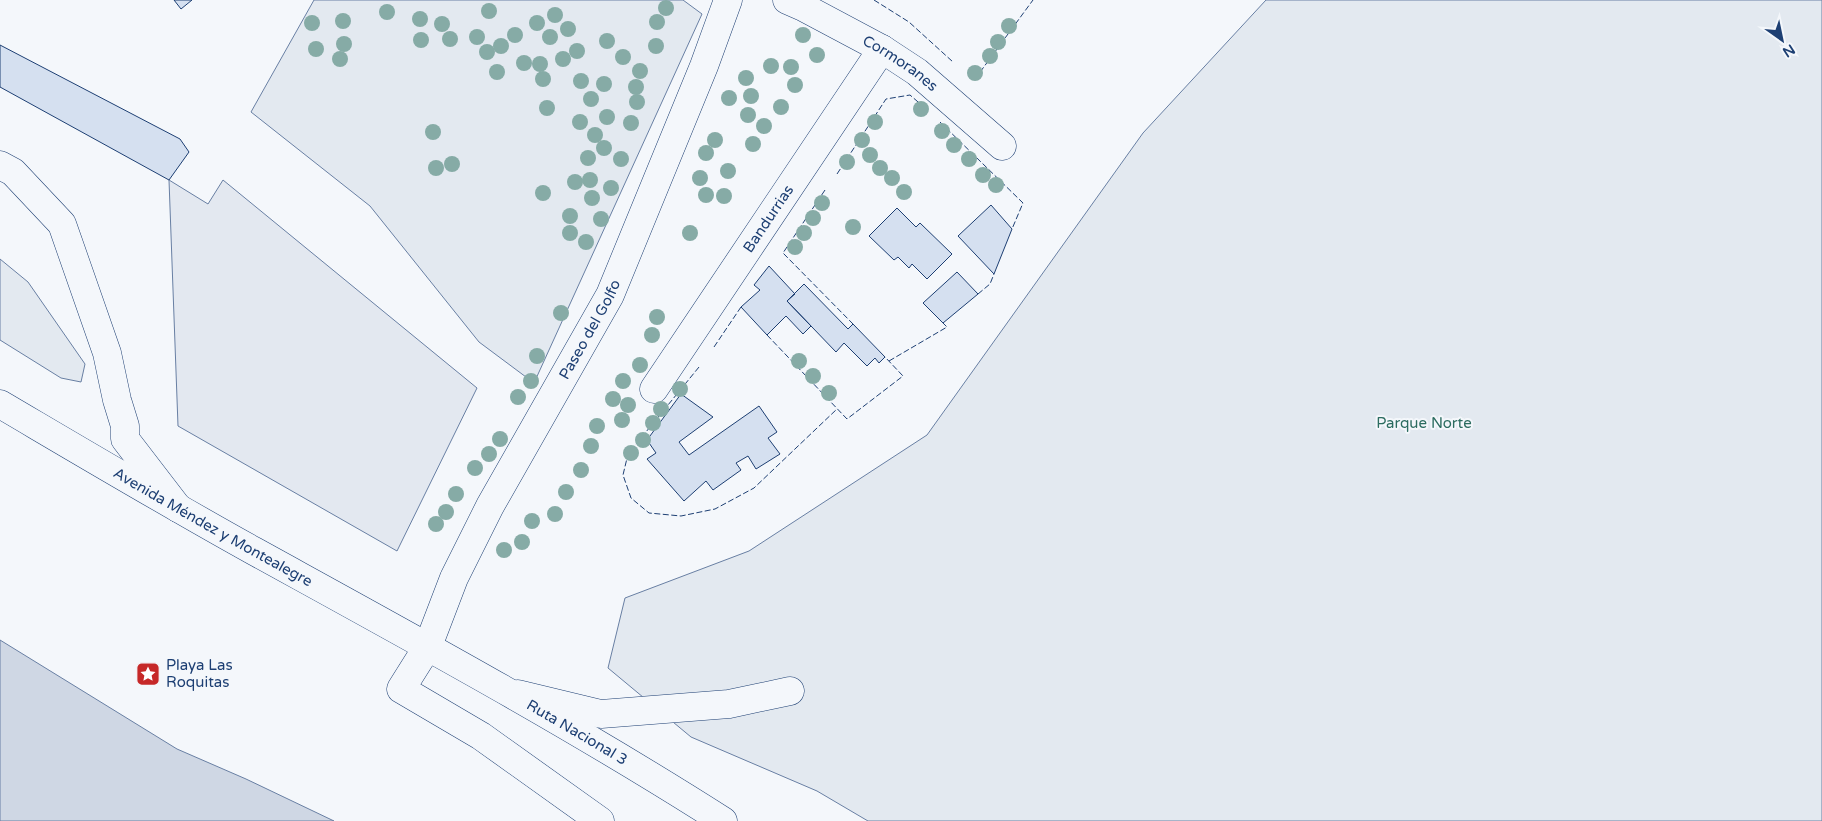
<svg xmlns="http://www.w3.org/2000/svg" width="1822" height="821" font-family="'Varela Round',sans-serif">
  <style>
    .green { fill: #e3e9f0; stroke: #687fa3 }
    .parking { fill: #e3e8f0; stroke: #687fa3 }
    .water { fill: #cfd7e4; stroke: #687fa3 }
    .building { fill: #d5e0f0; stroke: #1d3f73 }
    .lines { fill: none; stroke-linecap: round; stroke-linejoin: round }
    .minor-casing { stroke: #1d3f73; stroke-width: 29 }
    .highway-casing { stroke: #1d3f73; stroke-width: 29 }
    .minor { stroke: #f4f7fb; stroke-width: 28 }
    .highway { stroke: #f4f7fb; stroke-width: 28 }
    .fence { stroke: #1d3f73; stroke-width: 1; stroke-dasharray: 6 2.5; stroke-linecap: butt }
    .tree { fill: #86aba6 }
    .labels { text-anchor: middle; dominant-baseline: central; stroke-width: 4; stroke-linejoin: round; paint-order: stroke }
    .street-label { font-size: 15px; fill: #1d3f73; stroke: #f4f7fb }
    .park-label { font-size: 15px; fill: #2c6c60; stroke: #f4f7fb }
    .poi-label { font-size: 15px; fill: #1d3f73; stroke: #f4f7fb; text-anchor: start }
  </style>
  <rect width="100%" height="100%" fill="#f4f7fb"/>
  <!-- green -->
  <path class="green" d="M 314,0 L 683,0 L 702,14 L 534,383 L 479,342 L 370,206 L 251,112 Z
    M 1266,0 L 1822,0 L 1822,821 L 868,821 L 817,791 L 691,737 L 608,668 L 625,598 L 749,551 L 927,435 L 1143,133 Z
    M 0,259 L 28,282 L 85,364 L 81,382 L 61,378 L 0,340 Z"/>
  <!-- parking -->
  <path class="parking" d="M 169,180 L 208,204 L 223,180 L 477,388 L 397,551 L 178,426 Z"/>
  <!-- water -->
  <path class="water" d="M 0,640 L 177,749 L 246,779 L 334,821 L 0,821 Z"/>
  <!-- building -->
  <path class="building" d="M 174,0 L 192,0 L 181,9 Z
    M 0,45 L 180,139 L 189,152 L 169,180 L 0,87 Z
    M 991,205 L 1012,229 L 994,274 L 958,236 Z
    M 897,208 L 916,227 L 920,223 L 952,254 L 927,279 L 912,264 L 909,268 L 898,257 L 894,260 L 869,236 Z
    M 769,266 L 795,294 L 787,301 L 811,326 L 803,334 L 786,316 L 767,335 L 741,307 L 760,290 L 754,285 Z
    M 957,272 L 978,294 L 943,323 L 923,303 Z
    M 804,284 L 848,329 L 853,324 L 885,357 L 879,363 L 875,358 L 867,366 L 844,343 L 836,352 L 787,301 Z
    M 681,394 L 713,417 L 679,442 L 689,455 L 759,406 L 777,432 L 768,438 L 780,454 L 756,469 L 748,456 L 736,463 L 741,470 L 713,490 L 706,481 L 684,501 L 647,459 L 656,453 L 647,440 Z"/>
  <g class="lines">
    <!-- minor casing -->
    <g class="minor-casing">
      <g id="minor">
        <path id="s1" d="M 787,0 L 803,7 L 882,49 L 917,72 L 1002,146"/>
        <path d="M 0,165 L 13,172 L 62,224 L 107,353 L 117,400 L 125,426 L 125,439 L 178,508"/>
        <path id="s2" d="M 654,389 L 882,49"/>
        <path d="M 518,694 L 601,714 L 729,704 L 790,691"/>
        <path id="s3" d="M 600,821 L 481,736 L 401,689 L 428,646 L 454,578 L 490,506 L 610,295 L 704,66 L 728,0"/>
      </g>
    </g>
    <!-- highway casing -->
    <g class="highway-casing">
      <g id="highway">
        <path id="s4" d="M 0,404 C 85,454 169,504 254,551 C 412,638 571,724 723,821"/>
      </g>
    </g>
    <!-- minor -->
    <use href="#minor" class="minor"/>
    <!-- highway -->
    <use href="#highway" class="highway"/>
    <!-- fence -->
    <path class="fence" d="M 874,0 L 909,22 L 953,62
      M 975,79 L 1033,0
      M 940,122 L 1023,203 L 1012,229
      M 837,174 L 886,99 L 910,95 L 925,108
      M 825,190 L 783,253 L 853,324
      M 978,294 L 990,284 L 994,274
      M 767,335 L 847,419 L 903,376 L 885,357
      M 714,347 L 741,307
      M 889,361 L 947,327 L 943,323
      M 699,367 L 628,454 L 623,475 L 631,498 L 649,513 L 681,516 L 715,509 L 754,488 L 837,409"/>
  </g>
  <!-- trees -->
  <g class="tree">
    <circle cx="666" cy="8" r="8"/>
    <circle cx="489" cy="11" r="8"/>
    <circle cx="387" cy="12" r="8"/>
    <circle cx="555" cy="15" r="8"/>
    <circle cx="420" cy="19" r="8"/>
    <circle cx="343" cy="21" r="8"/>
    <circle cx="657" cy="22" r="8"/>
    <circle cx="312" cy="23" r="8"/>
    <circle cx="537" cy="23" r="8"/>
    <circle cx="442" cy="24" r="8"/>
    <circle cx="1009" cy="26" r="8"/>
    <circle cx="568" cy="29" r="8"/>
    <circle cx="515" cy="35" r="8"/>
    <circle cx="803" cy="35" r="8"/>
    <circle cx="477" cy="37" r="8"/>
    <circle cx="550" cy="37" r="8"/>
    <circle cx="450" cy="39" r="8"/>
    <circle cx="421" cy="40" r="8"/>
    <circle cx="607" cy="41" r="8"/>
    <circle cx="998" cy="42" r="8"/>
    <circle cx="344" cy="44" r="8"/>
    <circle cx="501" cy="46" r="8"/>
    <circle cx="656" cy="46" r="8"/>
    <circle cx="316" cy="49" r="8"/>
    <circle cx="577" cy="51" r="8"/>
    <circle cx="487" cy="52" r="8"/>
    <circle cx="817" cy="55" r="8"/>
    <circle cx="990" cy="56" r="8"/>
    <circle cx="623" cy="57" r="8"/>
    <circle cx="340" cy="59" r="8"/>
    <circle cx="563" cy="59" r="8"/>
    <circle cx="524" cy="63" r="8"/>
    <circle cx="540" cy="64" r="8"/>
    <circle cx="771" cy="66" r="8"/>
    <circle cx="791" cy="67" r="8"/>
    <circle cx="640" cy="71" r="8"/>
    <circle cx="497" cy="72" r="8"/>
    <circle cx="975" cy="73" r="8"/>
    <circle cx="746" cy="78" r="8"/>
    <circle cx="543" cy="79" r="8"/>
    <circle cx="581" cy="81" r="8"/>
    <circle cx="604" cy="84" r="8"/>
    <circle cx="795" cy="85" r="8"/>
    <circle cx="636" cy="87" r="8"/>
    <circle cx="751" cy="96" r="8"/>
    <circle cx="729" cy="98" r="8"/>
    <circle cx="591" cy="99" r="8"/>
    <circle cx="637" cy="102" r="8"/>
    <circle cx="781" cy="107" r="8"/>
    <circle cx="547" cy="108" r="8"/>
    <circle cx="921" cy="109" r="8"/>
    <circle cx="748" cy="115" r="8"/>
    <circle cx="607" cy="117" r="8"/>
    <circle cx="580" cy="122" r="8"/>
    <circle cx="875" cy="122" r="8"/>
    <circle cx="631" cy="123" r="8"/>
    <circle cx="764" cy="126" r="8"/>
    <circle cx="942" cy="131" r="8"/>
    <circle cx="433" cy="132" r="8"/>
    <circle cx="595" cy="135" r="8"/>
    <circle cx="715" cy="140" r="8"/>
    <circle cx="862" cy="140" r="8"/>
    <circle cx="753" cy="144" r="8"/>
    <circle cx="954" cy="145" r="8"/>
    <circle cx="604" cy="148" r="8"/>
    <circle cx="706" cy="153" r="8"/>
    <circle cx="870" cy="155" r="8"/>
    <circle cx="588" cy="158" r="8"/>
    <circle cx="621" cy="159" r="8"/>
    <circle cx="969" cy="159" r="8"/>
    <circle cx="847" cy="162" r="8"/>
    <circle cx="452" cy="164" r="8"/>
    <circle cx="436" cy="168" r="8"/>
    <circle cx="880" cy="168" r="8"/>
    <circle cx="728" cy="171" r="8"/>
    <circle cx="983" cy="175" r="8"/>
    <circle cx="700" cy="178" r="8"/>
    <circle cx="892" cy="178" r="8"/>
    <circle cx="590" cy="180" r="8"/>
    <circle cx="575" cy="182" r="8"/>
    <circle cx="996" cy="185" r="8"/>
    <circle cx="611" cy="188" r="8"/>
    <circle cx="904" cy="192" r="8"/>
    <circle cx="543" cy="193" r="8"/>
    <circle cx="706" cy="195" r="8"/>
    <circle cx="724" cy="196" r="8"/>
    <circle cx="592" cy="198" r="8"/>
    <circle cx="822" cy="203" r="8"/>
    <circle cx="570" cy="216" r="8"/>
    <circle cx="813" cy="218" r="8"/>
    <circle cx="601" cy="219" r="8"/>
    <circle cx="853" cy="227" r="8"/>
    <circle cx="570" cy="233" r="8"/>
    <circle cx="690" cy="233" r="8"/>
    <circle cx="804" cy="233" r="8"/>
    <circle cx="586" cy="242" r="8"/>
    <circle cx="795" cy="247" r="8"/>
    <circle cx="561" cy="313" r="8"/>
    <circle cx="657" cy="317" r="8"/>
    <circle cx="652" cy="335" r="8"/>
    <circle cx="537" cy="356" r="8"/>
    <circle cx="799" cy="361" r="8"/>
    <circle cx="640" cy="365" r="8"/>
    <circle cx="813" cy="376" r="8"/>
    <circle cx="531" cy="381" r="8"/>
    <circle cx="623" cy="381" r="8"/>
    <circle cx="680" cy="389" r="8"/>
    <circle cx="829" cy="393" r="8"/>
    <circle cx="518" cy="397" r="8"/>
    <circle cx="613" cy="399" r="8"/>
    <circle cx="628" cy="405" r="8"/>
    <circle cx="661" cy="409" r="8"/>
    <circle cx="622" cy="420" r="8"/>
    <circle cx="653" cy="423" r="8"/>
    <circle cx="597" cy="426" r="8"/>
    <circle cx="500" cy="439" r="8"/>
    <circle cx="643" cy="440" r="8"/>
    <circle cx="591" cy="446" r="8"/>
    <circle cx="631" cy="453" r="8"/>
    <circle cx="489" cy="454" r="8"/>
    <circle cx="475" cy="468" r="8"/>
    <circle cx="581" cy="470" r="8"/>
    <circle cx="566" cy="492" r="8"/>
    <circle cx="456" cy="494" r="8"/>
    <circle cx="446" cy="512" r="8"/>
    <circle cx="555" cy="514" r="8"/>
    <circle cx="532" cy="521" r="8"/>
    <circle cx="436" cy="524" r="8"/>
    <circle cx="522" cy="542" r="8"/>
    <circle cx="504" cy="550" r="8"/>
  </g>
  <!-- icons -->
  <defs>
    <g id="sight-square" transform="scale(1.25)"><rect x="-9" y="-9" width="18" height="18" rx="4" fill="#c62828" stroke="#f4f7fb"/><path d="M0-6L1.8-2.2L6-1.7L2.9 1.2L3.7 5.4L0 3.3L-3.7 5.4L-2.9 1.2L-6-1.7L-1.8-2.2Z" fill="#fff"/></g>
  </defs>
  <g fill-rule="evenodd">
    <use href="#sight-square" x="148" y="674"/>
  </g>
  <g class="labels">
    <!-- street labels -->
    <g class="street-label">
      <text stroke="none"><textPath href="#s1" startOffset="130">Cormoranes</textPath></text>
      <text stroke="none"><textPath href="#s2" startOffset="205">Bandurrias</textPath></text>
      <text stroke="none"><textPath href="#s3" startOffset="646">Paseo del Golfo</textPath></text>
      <text stroke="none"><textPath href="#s4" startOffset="246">Avenida Méndez y Montealegre</textPath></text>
      <text stroke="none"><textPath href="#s4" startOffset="664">Ruta Nacional 3</textPath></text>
    </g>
    <!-- park labels -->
    <g class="park-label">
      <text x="1424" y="423">Parque Norte</text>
    </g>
    <!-- poi labels -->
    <g class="poi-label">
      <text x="166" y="665">Playa Las<tspan x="166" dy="17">Roquitas</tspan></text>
    </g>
  </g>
  <!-- north arrow -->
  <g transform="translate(1782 40) rotate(147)" stroke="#f4f7fb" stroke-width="4" paint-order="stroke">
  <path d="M0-4L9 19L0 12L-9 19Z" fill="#1d3f73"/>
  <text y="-8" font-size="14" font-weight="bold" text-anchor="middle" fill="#1d3f73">N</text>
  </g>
</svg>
